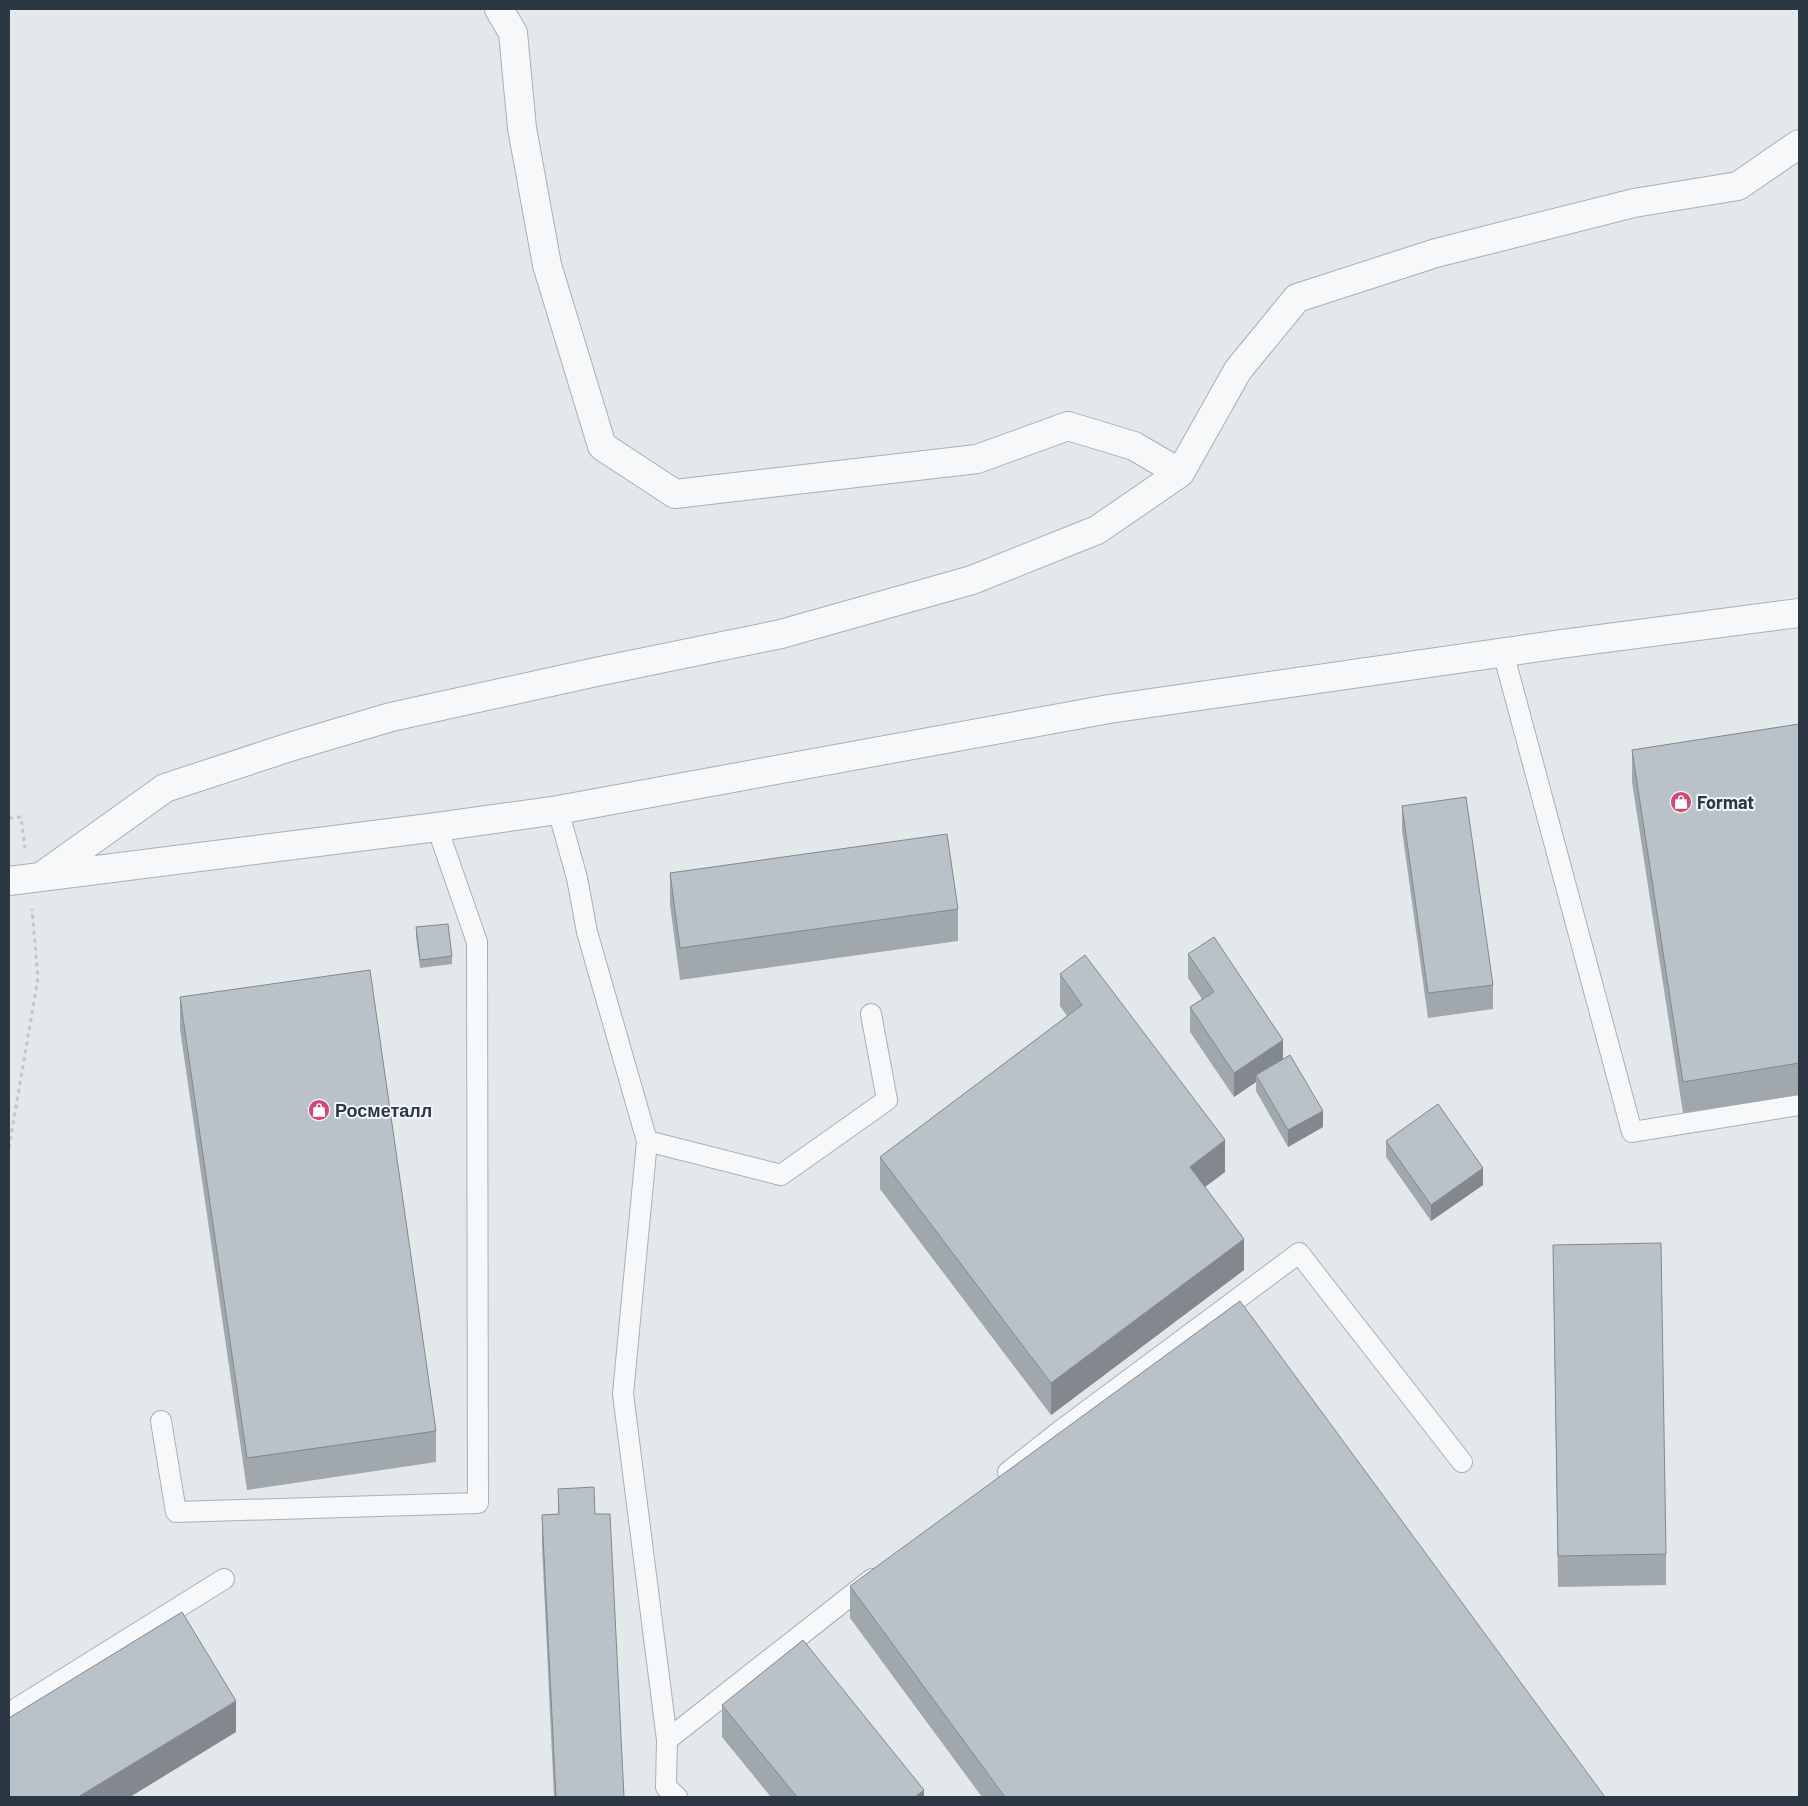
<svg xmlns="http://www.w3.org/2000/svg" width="1808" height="1806" font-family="Barlow,sans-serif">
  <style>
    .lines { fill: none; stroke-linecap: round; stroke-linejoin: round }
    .service-casing { stroke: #a8b0b6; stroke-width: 22 }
    .minor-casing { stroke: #a8b0b6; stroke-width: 30 }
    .path { stroke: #c1c6ca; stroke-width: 3; stroke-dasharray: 4 4; stroke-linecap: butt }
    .service { stroke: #f6f8f9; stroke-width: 20 }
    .minor { stroke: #f6f8f9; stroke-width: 28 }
    .wall { fill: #a0a7ad }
    .shaded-wall { fill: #82888d }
    .building { fill: #bac2c9; stroke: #82888d }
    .labels { text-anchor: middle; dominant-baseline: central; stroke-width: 4; stroke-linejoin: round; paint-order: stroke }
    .poi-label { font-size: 18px; font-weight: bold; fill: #2b3844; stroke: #f3f6f8; text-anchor: start }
  </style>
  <rect width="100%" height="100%" fill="#e3e8eb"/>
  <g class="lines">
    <!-- service casing -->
    <g class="service-casing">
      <path id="service" d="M 1503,652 L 1632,1132 L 1799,1105
        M 558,810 L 577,878 L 587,932 L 647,1141 L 781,1175 L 887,1100 L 871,1014
        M 647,1141 L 623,1394 L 667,1740 L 666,1787 L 677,1797
        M 161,1421 L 176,1512 L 478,1503 L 477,942 L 437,827
        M 1008,1472 L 1060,1431 L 1299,1253 L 1462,1462
        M 9,1713 L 224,1579
        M 667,1740 L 872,1579"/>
    </g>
    <!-- minor casing -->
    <g class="minor-casing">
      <path id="minor" d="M 499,9 L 513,33 L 522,128 L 547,265 L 602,446 L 675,494 L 977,459 L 1068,426 L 1134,446 L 1180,473
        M 42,876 L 165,788 L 293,746 L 391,717 L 596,672 L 781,634 L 972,580 L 1097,530 L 1180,473 L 1238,370 L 1297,298 L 1436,253 L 1634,203 L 1738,186 L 1799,144
        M 9,881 L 437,827 L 558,810 L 1109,709 L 1561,644 L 1799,613"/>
    </g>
    <!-- path -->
    <path class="path" d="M 9,818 L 21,817 L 25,848
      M 9,1148 L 38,978 L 32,909"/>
    <!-- service -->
    <use href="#service" class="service"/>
    <!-- minor -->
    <use href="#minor" class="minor"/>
  </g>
  <!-- wall -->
  <path class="wall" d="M 1799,724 L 1799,1095 L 1683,1113 L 1632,782 L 1632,750 Z
    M 1402,806 L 1493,985 L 1493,1009 L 1428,1018 L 1402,830 Z
    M 670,873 L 958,909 L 958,941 L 680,980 L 670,905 Z
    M 416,927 L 452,956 L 452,964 L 420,968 L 416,936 Z
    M 1188,954 L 1283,1060 L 1323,1127 L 1288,1147 L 1256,1091 L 1256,1082 L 1234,1097 L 1190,1032 L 1190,1007 L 1202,999 L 1188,978 Z
    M 1060,974 L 1225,1172 L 1205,1187 L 1244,1270 L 1051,1415 L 880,1189 L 880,1157 L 1067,1016 L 1060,1006 Z
    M 180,997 L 436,1431 L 436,1462 L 247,1490 L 180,1029 Z
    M 1386,1141 L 1483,1185 L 1431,1221 L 1386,1157 Z
    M 1553,1245 L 1666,1554 L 1666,1585 L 1558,1587 Z
    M 558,1489 L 595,1514 L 624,1797 L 554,1797 L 542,1546 L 542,1515 L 558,1514 Z
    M 850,1586 L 1605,1797 L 982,1797 L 850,1618 Z
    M 722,1705 L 924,1797 L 771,1797 L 722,1737 Z"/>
  <!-- shaded-wall -->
  <path class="shaded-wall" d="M 1283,1040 L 1283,1064 L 1256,1075 L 1256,1082 L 1234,1097 L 1234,1073 Z
    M 1323,1111 L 1323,1127 L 1288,1147 L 1288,1130 Z
    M 1225,1140 L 1225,1172 L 1190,1198 L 1190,1167 Z
    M 1483,1168 L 1483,1185 L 1431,1221 L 1431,1205 Z
    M 1244,1239 L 1244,1270 L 1051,1415 L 1051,1383 Z
    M 236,1701 L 236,1732 L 130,1797 L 78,1797 Z
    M 924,1790 L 924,1797 L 915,1797 Z"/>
  <!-- building -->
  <path class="building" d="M 1799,724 L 1799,1063 L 1683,1082 L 1632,750 Z
    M 1466,797 L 1493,985 L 1428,993 L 1402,806 Z
    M 947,834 L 958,909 L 680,948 L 670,873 Z
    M 448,924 L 452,956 L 420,960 L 416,927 Z
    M 1214,937 L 1283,1040 L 1234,1073 L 1190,1007 L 1214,992 L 1188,954 Z
    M 1085,955 L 1225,1140 L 1190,1167 L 1244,1239 L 1051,1383 L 880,1157 L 1082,1005 L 1060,974 Z
    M 370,970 L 436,1431 L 247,1458 L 180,997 Z
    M 1290,1055 L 1323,1111 L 1288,1130 L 1256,1075 Z
    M 1438,1104 L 1483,1168 L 1431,1205 L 1386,1141 Z
    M 1661,1243 L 1666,1554 L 1558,1556 L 1553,1245 Z
    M 1240,1301 L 1605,1797 L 1005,1797 L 850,1586 Z
    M 594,1487 L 595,1514 L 610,1514 L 624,1797 L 556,1797 L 542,1515 L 559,1514 L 558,1489 Z
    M 182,1612 L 236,1701 L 78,1797 L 9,1797 L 9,1718 Z
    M 803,1640 L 924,1790 L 915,1797 L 797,1797 L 722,1705 Z"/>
  <!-- icons -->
  <defs>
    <g id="shop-disc" transform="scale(1.125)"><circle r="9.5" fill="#cf4977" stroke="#f3f6f8"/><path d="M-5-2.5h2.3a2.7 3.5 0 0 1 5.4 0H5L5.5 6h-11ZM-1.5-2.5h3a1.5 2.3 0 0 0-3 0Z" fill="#fff"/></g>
  </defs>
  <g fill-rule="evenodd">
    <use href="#shop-disc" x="1681" y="802"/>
    <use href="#shop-disc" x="319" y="1110"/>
  </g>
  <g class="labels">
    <!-- poi labels -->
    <g class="poi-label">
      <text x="1697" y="802">Format</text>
      <text x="335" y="1110">Росметалл</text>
    </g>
  </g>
  <!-- border -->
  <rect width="1808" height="1806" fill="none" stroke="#2b3844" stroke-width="20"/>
</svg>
